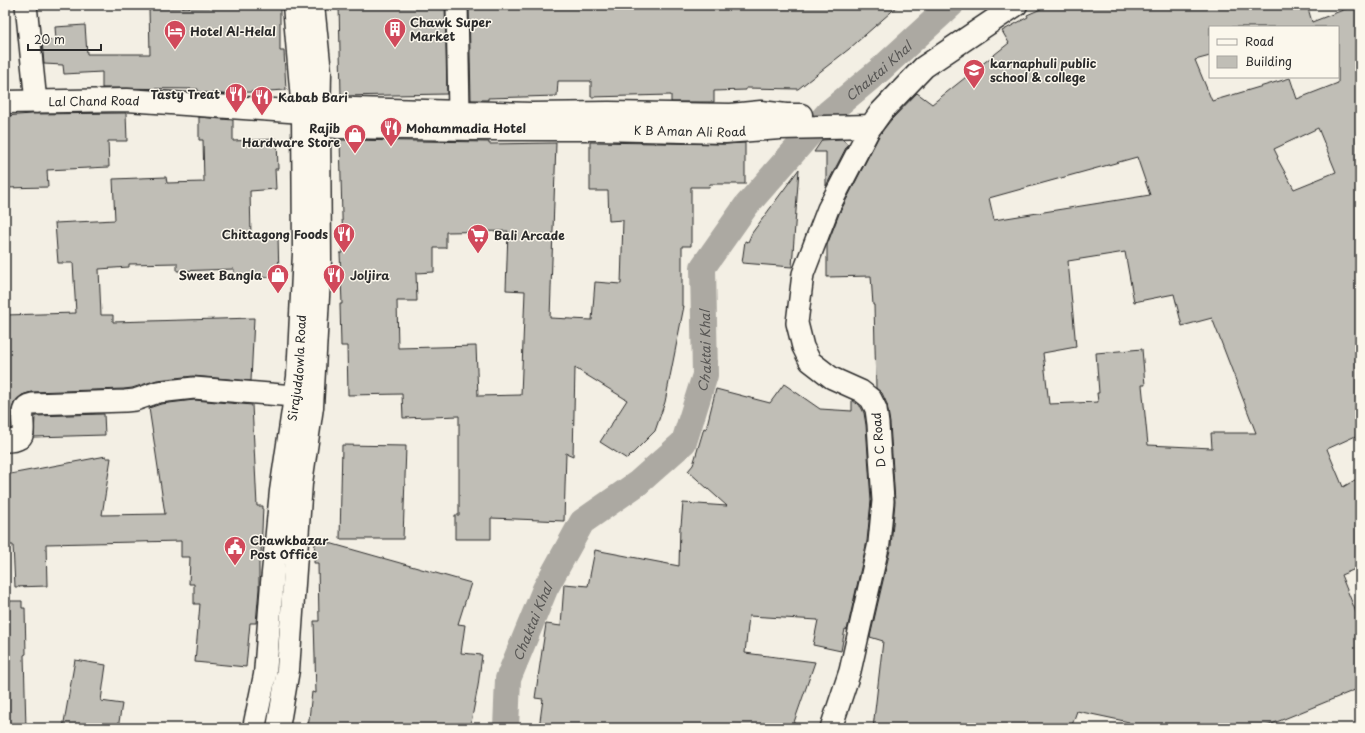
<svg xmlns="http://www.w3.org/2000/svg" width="1365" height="733" font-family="'Playpen Sans',sans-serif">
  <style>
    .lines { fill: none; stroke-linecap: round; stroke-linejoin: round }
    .canal { stroke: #aca9a2; stroke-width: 26 }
    .building { fill: #c0beb6; stroke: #2b2b2b; fill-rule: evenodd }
    .street-casing { stroke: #2b2b2b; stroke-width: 24 }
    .secondary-casing { stroke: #2b2b2b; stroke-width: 25 }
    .street { stroke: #fbf7ec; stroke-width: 21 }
    .secondary { stroke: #fbf7ec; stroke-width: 22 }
    .labels { text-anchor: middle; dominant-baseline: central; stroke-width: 3; stroke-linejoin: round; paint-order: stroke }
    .poi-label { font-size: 12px; font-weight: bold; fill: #2b2b2b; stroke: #fbf7ec; text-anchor: start }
    .street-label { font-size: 12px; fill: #2b2b2b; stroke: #fbf7ec }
    .water-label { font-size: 13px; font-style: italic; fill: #585755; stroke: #fbf7ec }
  </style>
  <rect width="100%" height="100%" fill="#f3efe4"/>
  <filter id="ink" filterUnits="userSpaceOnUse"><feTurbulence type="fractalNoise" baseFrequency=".025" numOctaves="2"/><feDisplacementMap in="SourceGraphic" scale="8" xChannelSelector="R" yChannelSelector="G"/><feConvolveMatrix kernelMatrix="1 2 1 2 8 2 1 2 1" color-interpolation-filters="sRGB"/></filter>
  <g filter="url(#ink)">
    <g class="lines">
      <!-- canal -->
      <path class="canal" id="s1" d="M 506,728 L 508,679 L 545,589 L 582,522 L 638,483 L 684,442 L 705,375 L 703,267 L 746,206 L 828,113 L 881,69 L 951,5"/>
    </g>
    <!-- building -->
    <path class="building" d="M 233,5 L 280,5 L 280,51 L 284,51 L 286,90 L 233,93 L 233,95 L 198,92 L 198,89 L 102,88 L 102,72 L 64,74 L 63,65 L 44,64 L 42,41 L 56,40 L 55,27 L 85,25 L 87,54 L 150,54 L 149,8 L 233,7 Z
      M 339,5 L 445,5 L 447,94 L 341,96 Z
      M 469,5 L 899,5 L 849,49 L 798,89 L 746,88 L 746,90 L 714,91 L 714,102 L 671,102 L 671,95 L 591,97 L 591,81 L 558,81 L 557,96 L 488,98 L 488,100 L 471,100 Z
      M 1050,5 L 1307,5 L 1312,22 L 1356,5 L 1360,15 L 1360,434 L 1327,449 L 1343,487 L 1360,477 L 1360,567 L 1341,575 L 1360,622 L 1360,688 L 1262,728 L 1128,728 L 1129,722 L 1077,711 L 1071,728 L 873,728 L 883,641 L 870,637 L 891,546 L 895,502 L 890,423 L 887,404 L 882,393 L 876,388 L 874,305 L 873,305 L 871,276 L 827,277 L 827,245 L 839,214 L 880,134 L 891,120 L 917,93 L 932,104 L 1009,43 L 1002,31 L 1028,17 L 1027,15 ZM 1210,27 L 1338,27 L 1338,83 L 1297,99 L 1290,78 L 1212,101 L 1195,60 L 1210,56 ZM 1318,128 L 1336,172 L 1294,189 L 1277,158 L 1278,157 L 1274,149 ZM 1137,157 L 1150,195 L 994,220 L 989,198 ZM 1125,252 L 1134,302 L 1174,294 L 1182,326 L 1212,318 L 1256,433 L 1211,433 L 1212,448 L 1148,445 L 1142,385 L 1145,385 L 1142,349 L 1096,353 L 1099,393 L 1097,393 L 1098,402 L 1049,404 L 1043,353 L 1076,347 L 1068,261 Z
      M 126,113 L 127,141 L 108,141 L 109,167 L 47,170 L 48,187 L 5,188 L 5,116 L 31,114 Z
      M 199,117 L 233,120 L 233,141 L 277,139 L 278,169 L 275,169 L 276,189 L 250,191 L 251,236 L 278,236 L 279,277 L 234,278 L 234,269 L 177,271 L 177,263 L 129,264 L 129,267 L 99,269 L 101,315 L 113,315 L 113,322 L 254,318 L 251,381 L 193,376 L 157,380 L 132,388 L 124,389 L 31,392 L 22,395 L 14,403 L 11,413 L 11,429 L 5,429 L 5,315 L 76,313 L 73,263 L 58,263 L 55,223 L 115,220 L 113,179 L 166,177 L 167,183 L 204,182 L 203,140 L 199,140 Z
      M 842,139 L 848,144 L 826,186 L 826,152 L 814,152 L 822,140 Z
      M 340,140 L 489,142 L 489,144 L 556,143 L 550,318 L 592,320 L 595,282 L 621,284 L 623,220 L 609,221 L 608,191 L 590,191 L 590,142 L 725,144 L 745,143 L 745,184 L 710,184 L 709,187 L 691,187 L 691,246 L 682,246 L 682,306 L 684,306 L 665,402 L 655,431 L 627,459 L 600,442 L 627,400 L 575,368 L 573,456 L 566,453 L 564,521 L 491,518 L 491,539 L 455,539 L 455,515 L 459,515 L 459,416 L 403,418 L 402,394 L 348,395 L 347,346 L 341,346 L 340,304 L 342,304 L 340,253 L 343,253 ZM 508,231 L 506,290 L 525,291 L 521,395 L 478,396 L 476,346 L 398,348 L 397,301 L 417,301 L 416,273 L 434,272 L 434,248 L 446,248 L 446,232 Z
      M 799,169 L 792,267 L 742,263 L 745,241 L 748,242 L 752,233 Z
      M 784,384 L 820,409 L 852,411 L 852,400 L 861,407 L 864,413 L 866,425 L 871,501 L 867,541 L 847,630 L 845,629 L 841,651 L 813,645 L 818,620 L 749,616 L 745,653 L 815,662 L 792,728 L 539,728 L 543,699 L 535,698 L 546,624 L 561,626 L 564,584 L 588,586 L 595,550 L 679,566 L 680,526 L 681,526 L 683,503 L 727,506 L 688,471 L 693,465 L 704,428 L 706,429 L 716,389 L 770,403 Z
      M 194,400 L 252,405 L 257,506 L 263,506 L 261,554 L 259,554 L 259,589 L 256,623 L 250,623 L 246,667 L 195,662 L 200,604 L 194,604 L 194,584 L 189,584 L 190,557 L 181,557 L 181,541 L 46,544 L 47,586 L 15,587 L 13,545 L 5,545 L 5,475 L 106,456 L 106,458 L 111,458 L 102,515 L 165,514 L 149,408 L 161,404 Z
      M 104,414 L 105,435 L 34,437 L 35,416 Z
      M 342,445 L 406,446 L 403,539 L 340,539 Z
      M 315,539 L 471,583 L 458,624 L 465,625 L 461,653 L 482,655 L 478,686 L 470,728 L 308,728 L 312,692 L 316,693 L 314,621 L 319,621 L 318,563 L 314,563 Z
      M 5,601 L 22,601 L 22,608 L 25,608 L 26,654 L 24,655 L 26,728 L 5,728 Z
      M 75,660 L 106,665 L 101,701 L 122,704 L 118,728 L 95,723 L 94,728 L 63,728 Z"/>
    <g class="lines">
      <!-- street casing -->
      <g class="street-casing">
        <path id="street" d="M 26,5 L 36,102
          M 457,5 L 459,112
          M 5,441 C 9,441 14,441 18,439 C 31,434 13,407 32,404 L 125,401 L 135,400 L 158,392 L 194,388 L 294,396
          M 831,728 L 850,671 L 879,543 L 883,501 L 878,424 L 876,409 L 871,399 L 861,391 L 832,378 L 810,361 L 803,347 L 797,323 L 803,274 L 828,209 L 871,126"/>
      </g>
      <!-- secondary casing -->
      <g class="secondary-casing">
        <g id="secondary">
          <path id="s2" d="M 5,102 L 127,100 L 303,112"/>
          <path d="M 319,108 L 532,114 L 609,113 L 731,115 L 761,112 L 786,115 L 801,115"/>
          <path id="s3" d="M 319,125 L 338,127 L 474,129 L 599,129 L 725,132 L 780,128 L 871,126 L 881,112 L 924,67 L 1016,5"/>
          <path id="s4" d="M 254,728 L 265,675 L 272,583 L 281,491 L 298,377 L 304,253 L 303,112 L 294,5"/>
          <path d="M 278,728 L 288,670 L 301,483 L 312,407 L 320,260 L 319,125 L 320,72 L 313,5"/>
        </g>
      </g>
      <!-- street -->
      <use href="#street" class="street"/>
      <!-- secondary -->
      <use href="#secondary" class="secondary"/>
    </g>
  </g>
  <!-- icons -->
  <defs>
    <g id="building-pin" transform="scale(1.15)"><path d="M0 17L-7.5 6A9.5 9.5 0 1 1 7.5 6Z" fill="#d1495b" stroke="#fbf7ec"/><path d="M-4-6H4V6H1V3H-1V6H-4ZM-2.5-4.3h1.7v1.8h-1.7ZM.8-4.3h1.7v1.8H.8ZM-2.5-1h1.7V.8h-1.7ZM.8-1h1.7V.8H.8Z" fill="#fff"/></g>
    <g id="hotel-pin" transform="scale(1.15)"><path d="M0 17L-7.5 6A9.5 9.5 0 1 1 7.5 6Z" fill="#d1495b" stroke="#fbf7ec"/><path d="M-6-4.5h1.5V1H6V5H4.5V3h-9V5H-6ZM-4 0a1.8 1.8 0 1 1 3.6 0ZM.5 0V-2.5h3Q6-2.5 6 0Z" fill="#fff"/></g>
    <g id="university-pin" transform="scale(1.15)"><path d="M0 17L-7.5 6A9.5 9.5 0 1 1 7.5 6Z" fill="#d1495b" stroke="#fbf7ec"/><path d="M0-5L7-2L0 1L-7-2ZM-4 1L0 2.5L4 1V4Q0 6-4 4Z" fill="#fff"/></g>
    <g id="restaurant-pin" transform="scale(1.15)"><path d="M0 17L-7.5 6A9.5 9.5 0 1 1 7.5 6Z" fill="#d1495b" stroke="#fbf7ec"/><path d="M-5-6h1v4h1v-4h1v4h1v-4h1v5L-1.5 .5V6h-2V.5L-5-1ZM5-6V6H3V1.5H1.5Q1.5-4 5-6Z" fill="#fff"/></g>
    <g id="shop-pin" transform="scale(1.15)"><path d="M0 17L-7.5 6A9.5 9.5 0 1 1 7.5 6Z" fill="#d1495b" stroke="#fbf7ec"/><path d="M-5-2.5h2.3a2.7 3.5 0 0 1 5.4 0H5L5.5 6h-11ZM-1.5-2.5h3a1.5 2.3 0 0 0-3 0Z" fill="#fff"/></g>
    <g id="supermarket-pin" transform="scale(1.15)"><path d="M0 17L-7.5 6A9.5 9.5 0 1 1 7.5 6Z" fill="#d1495b" stroke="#fbf7ec"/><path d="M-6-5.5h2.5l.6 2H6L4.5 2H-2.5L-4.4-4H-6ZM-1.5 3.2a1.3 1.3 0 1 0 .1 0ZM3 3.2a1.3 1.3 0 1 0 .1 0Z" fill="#fff"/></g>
    <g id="civic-pin" transform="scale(1.15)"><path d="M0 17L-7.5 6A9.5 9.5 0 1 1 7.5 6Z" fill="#d1495b" stroke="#fbf7ec"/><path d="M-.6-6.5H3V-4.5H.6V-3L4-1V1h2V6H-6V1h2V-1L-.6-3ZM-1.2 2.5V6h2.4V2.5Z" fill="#fff"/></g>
  </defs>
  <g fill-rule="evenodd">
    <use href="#building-pin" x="395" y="29"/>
    <use href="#hotel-pin" x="175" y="31"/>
    <use href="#university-pin" x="974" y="70"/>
    <use href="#restaurant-pin" x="236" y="94"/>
    <use href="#restaurant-pin" x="262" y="97"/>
    <use href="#restaurant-pin" x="391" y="128"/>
    <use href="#shop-pin" x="355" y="135"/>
    <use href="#restaurant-pin" x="344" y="234"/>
    <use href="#supermarket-pin" x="478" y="235"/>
    <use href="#shop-pin" x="278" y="275"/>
    <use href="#restaurant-pin" x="334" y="275"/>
    <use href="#civic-pin" x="235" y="547"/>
  </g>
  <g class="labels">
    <!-- poi labels -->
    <g class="poi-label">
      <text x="410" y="22">Chawk Super<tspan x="410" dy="14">Market</tspan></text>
      <text x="190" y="31">Hotel Al-Helal</text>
      <text x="990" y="63">karnaphuli public<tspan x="990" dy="14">school &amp; college</tspan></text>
      <text x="220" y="94" text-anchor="end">Tasty Treat</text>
      <text x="278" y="97">Kabab Bari</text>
      <text x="340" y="128" text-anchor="end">Rajib<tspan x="340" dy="14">Hardware Store</tspan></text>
      <text x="406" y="128">Mohammadia Hotel</text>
      <text x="328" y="234" text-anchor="end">Chittagong Foods</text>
      <text x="494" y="235">Bali Arcade</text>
      <text x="262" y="275" text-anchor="end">Sweet Bangla</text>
      <text x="350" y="275">Joljira</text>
      <text x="250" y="540">Chawkbazar<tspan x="250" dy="14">Post Office</tspan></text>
    </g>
    <!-- street labels -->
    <g class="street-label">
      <text stroke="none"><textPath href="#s2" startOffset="89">Lal Chand Road</textPath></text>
      <text stroke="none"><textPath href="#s3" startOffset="371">K B Aman Ali Road</textPath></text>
      <text stroke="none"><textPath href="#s4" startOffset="363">Sirajuddowla Road</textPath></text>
      <text transform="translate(878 440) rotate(-95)">D C Road</text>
    </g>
    <!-- water labels -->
    <g class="water-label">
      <text stroke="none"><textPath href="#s1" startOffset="795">Chaktai Khal</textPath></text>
      <text stroke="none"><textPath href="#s1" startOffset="447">Chaktai Khal</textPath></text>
      <text stroke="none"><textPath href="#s1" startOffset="111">Chaktai Khal</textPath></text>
    </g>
  </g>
  <!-- margin -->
  <rect width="1365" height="733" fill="none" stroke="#fbf7ec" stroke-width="20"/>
  <rect x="10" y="10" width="1345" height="713" fill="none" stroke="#2b2b2b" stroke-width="1.5" filter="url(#ink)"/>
  <!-- legend -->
  <rect x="1209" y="26" width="130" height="52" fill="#fbf7ec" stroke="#a8a59f"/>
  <rect x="1217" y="39" width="20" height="6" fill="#fbf7ec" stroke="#a8a59f"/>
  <text x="1245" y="46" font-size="12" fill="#2b2b2b">Road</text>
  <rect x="1217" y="56" width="20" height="12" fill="#c0beb6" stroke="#a8a59f"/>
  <text x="1245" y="66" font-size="12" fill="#2b2b2b">Building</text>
  <!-- scale -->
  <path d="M28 44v6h73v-6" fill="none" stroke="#2b2b2b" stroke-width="2"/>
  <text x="34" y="44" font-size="12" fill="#2b2b2b" stroke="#fbf7ec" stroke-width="3" paint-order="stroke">20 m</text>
</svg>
